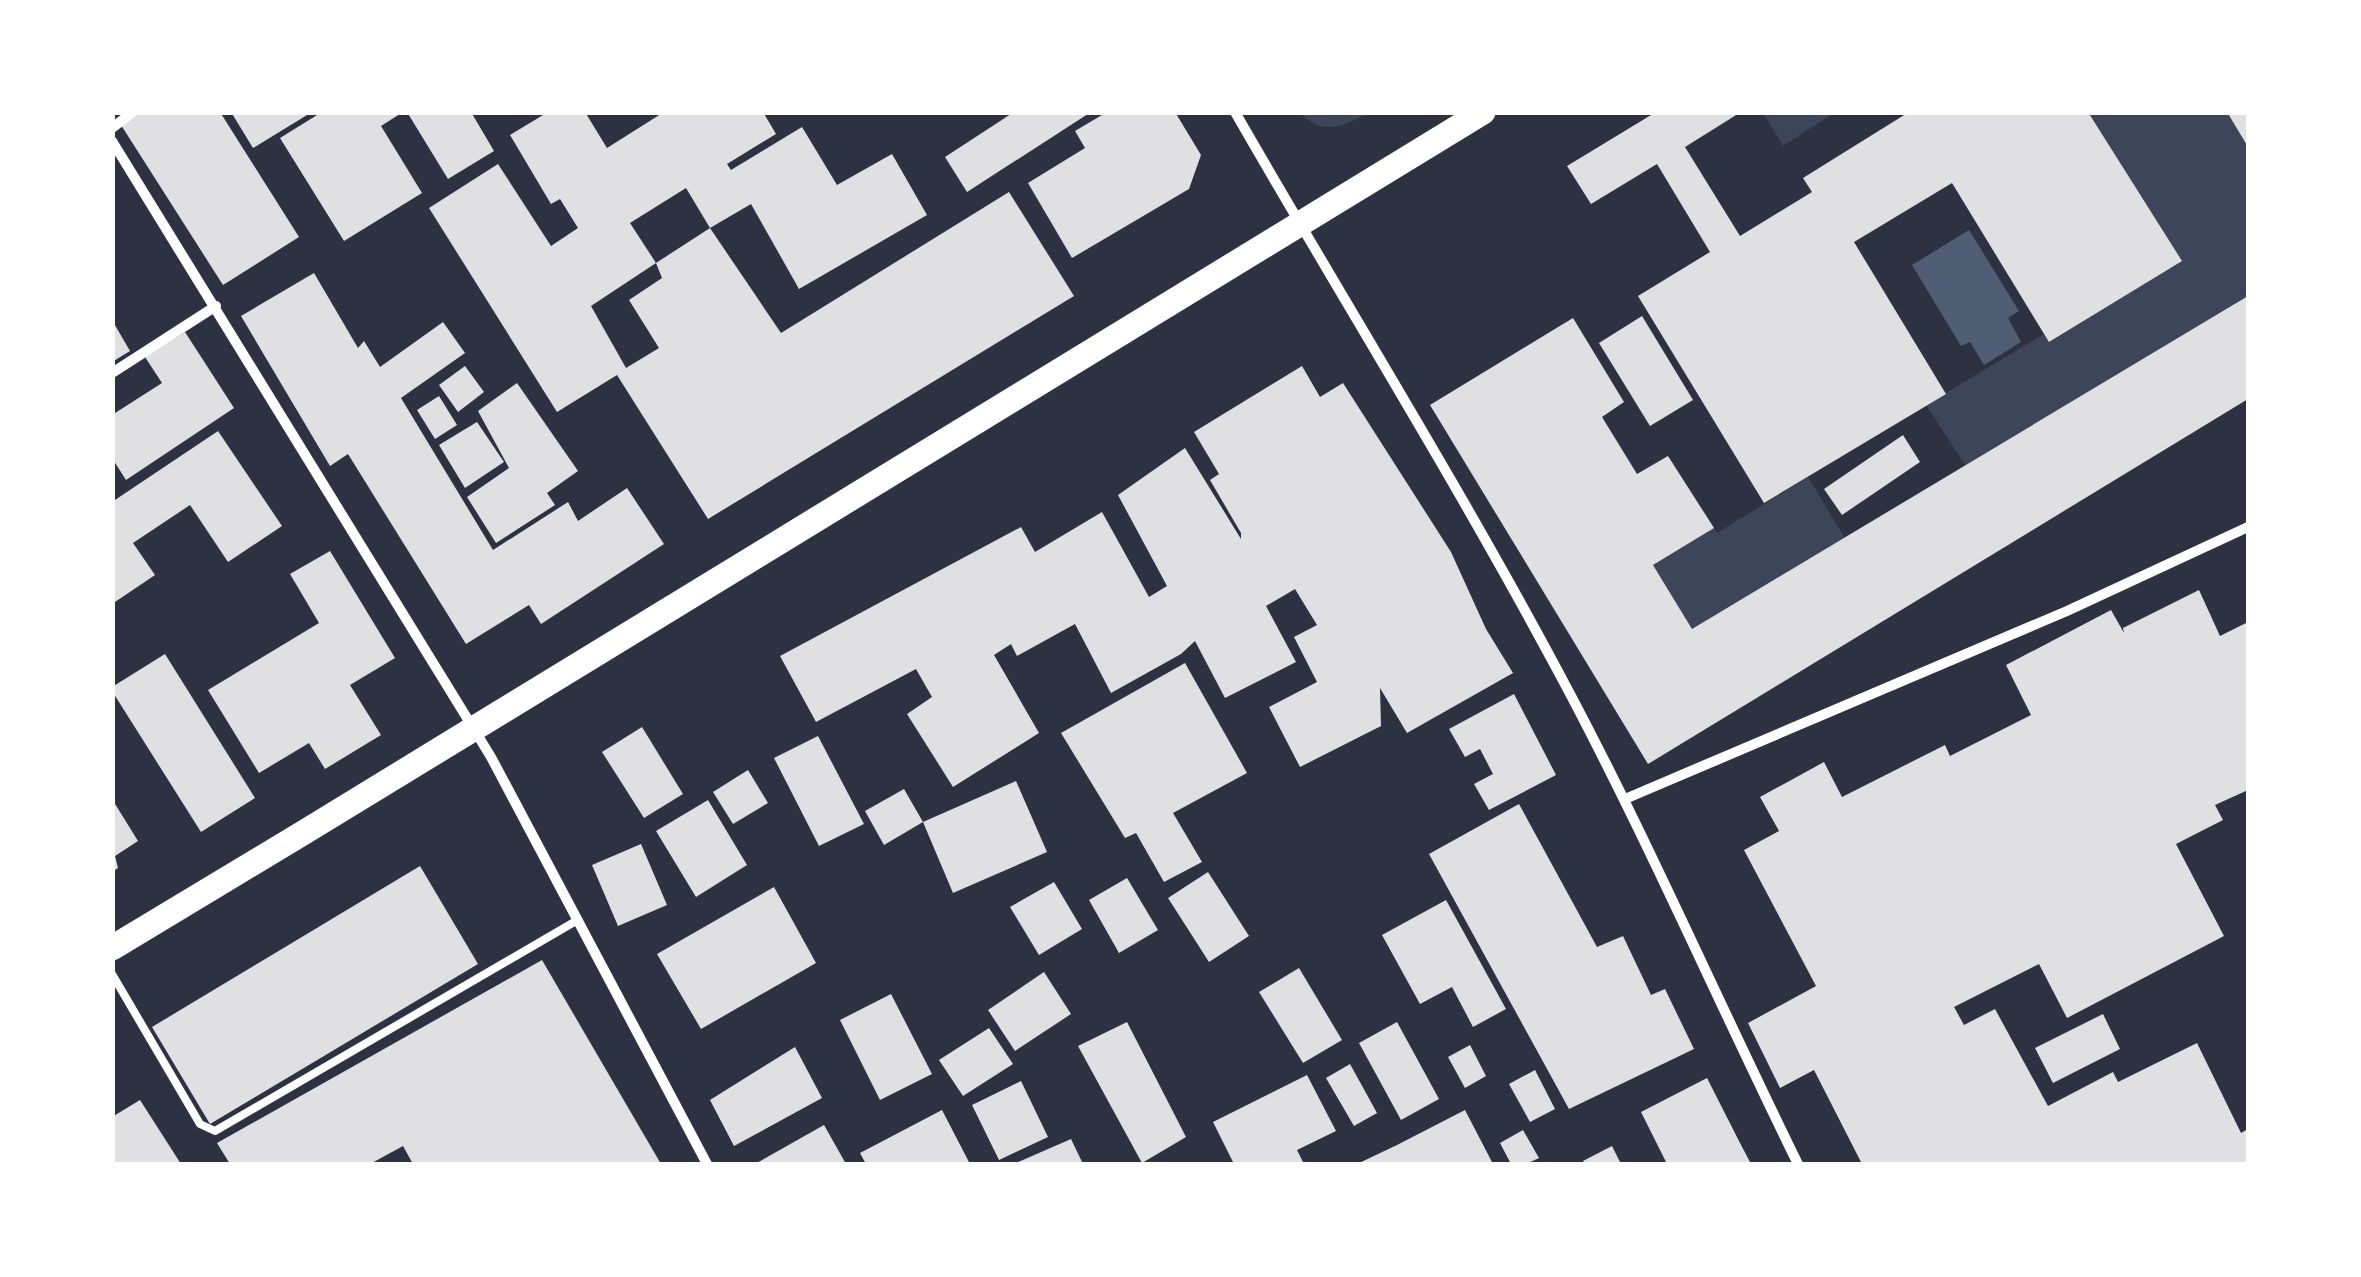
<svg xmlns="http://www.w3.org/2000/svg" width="2361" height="1277" font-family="'Nunito Sans',sans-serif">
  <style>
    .green { fill: #3c4559 }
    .water { fill: #4f5d75 }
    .building { fill: #e0e0e3; fill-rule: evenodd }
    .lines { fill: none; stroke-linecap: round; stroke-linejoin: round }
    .service { stroke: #fff; stroke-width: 8 }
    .minor { stroke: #fff; stroke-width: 10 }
    .primary { stroke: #fff; stroke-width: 25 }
  </style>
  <rect width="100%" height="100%" fill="#2d3142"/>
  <!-- green -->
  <path class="green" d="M 1301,113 L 1368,113 C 1345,126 1321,137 1301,113 Z
    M 1763,113 L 1834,113 L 1783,146 Z
    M 2088,113 L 2227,113 L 2248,147 L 2248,296 L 1966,466 L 1926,405 L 2044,334 L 2050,342 L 2181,261 Z
    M 1808,477 L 1845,538 L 1692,629 L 1653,565 L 1714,528 L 1717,533 Z"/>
  <!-- water -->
  <path class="water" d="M 1969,230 L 2019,311 L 2008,318 L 2021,342 L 1984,365 L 1970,342 L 1961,346 L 1912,265 Z"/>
  <!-- building -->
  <path class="building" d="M 141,112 L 220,112 L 299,237 L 223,285 L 121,125 Z
    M 231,112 L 312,112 L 253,148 Z
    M 322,112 L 403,112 L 381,126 L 422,193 L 344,241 L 280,138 Z
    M 407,112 L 471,112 L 494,151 L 448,179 Z
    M 548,112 L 585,112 L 607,148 L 664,112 L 763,112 L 776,134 L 727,164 L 731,170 L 802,127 L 837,185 L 892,154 L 927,215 L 799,289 L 751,204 L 710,228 L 686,188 L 630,223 L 656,263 L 710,228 L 781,333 L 1009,192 L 1074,296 L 708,519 L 617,375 L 557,412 L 429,208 L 498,164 L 551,246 L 578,228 L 560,199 L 551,204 L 510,135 ZM 656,263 L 662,278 L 629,300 L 659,348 L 626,368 L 591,306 Z
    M 1014,112 L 1091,112 L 967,192 L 945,157 Z
    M 1107,112 L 1175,112 L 1201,155 L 1189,189 L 1072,258 L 1028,183 L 1085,148 L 1075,131 Z
    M 1656,112 L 1741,112 L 1685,147 L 1740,236 L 1812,192 L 1803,178 L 1909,112 L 2088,112 L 2182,261 L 2049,342 L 1952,183 L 1854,242 L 1946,394 L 1764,503 L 1638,296 L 1710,252 L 1657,164 L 1591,204 L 1567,166 Z
    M 2227,112 L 2248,112 L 2248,147 Z
    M 314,273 L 358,348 L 364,341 L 380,367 L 443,322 L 465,353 L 401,398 L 493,550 L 568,502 L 578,521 L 627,488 L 664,544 L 541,624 L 529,605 L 466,644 L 348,454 L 330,466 L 241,316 Z
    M 2248,296 L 2248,399 L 1648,764 L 1430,405 L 1573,318 L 1624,402 L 1602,417 L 1637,474 L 1668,456 L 1714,528 L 1653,565 L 1692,629 Z
    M 1642,316 L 1693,400 L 1650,426 L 1599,343 Z
    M 112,320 L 130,351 L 112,362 Z
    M 185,332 L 234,408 L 126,480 L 112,458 L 112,415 L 162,383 L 145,357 Z
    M 465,366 L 484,392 L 458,412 L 439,385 Z
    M 1302,366 L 1320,397 L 1343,383 L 1451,552 L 1486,629 L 1513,673 L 1407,733 L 1380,688 L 1381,726 L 1300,767 L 1269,707 L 1317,682 L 1294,637 L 1317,625 L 1295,589 L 1266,606 L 1296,662 L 1225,698 L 1195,641 L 1181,654 L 1111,693 L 1075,624 L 1017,656 L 1011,644 L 994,655 L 1039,733 L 953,787 L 907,714 L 932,697 L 916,669 L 816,722 L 780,656 L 1021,527 L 1035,552 L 1102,512 L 1149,597 L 1167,586 L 1118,495 L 1185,448 L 1241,539 L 1241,533 L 1210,480 L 1219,474 L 1194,432 Z
    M 517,383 L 578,471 L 547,493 L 555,505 L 496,543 L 467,497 L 509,468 L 478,411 Z
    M 439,396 L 457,425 L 435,439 L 417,410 Z
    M 477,422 L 504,462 L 465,488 L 439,445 Z
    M 218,431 L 282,526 L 228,562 L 190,505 L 133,543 L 155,575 L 112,604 L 112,502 Z
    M 1903,435 L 1920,462 L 1842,515 L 1824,489 Z
    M 330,551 L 395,658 L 350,685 L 381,735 L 325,769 L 309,743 L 259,773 L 208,690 L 319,623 L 290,574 Z
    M 2199,590 L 2220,636 L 2248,622 L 2248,790 L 2215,805 L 2223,820 L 2176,844 L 2224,936 L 2067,1018 L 2039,964 L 1954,1007 L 1964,1025 L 1995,1009 L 2048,1106 L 2113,1072 L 2118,1082 L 2197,1043 L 2241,1133 L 2248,1129 L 2248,1164 L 1862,1164 L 1814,1070 L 1780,1088 L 1748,1023 L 1816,986 L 1744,850 L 1779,831 L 1760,797 L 1824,762 L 1842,797 L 1945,745 L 1950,756 L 2031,715 L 2006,665 L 2111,610 L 2124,633 L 2123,628 Z
    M 165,654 L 255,798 L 201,832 L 112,691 L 112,687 Z
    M 1185,663 L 1247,773 L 1173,813 L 1202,862 L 1164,882 L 1136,833 L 1125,838 L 1061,733 Z
    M 1514,694 L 1556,775 L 1489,810 L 1474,784 L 1493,774 L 1480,749 L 1465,757 L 1449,729 Z
    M 642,727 L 683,794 L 644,818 L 602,752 Z
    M 818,736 L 864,824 L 819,846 L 774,758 Z
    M 748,770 L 768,803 L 733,824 L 713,792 Z
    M 1016,781 L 1047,852 L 953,893 L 923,822 L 884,845 L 865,811 L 904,789 L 923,822 Z
    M 112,799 L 138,841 L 115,856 L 118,868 L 112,872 Z
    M 708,800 L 747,865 L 696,897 L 656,831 Z
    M 1519,804 L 1597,947 L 1623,936 L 1651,995 L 1665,989 L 1694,1049 L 1569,1109 L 1429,854 Z
    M 641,844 L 667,905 L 618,926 L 592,865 Z
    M 420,866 L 478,964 L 210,1124 L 152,1027 Z
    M 1208,872 L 1249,936 L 1209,962 L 1168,898 Z
    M 1127,878 L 1158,930 L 1119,953 L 1089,900 Z
    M 1054,882 L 1082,929 L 1039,955 L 1010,907 Z
    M 774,887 L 816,963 L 701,1029 L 657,954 Z
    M 1446,900 L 1506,1009 L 1473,1027 L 1452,987 L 1420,1004 L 1382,935 Z
    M 542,960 L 661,1164 L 413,1164 L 403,1146 L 370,1164 L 230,1164 L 217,1143 Z
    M 1299,968 L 1342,1040 L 1303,1063 L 1259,992 Z
    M 1044,972 L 1071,1014 L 1015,1051 L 988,1010 Z
    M 891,994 L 932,1074 L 880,1100 L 840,1020 Z
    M 2103,1014 L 2120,1049 L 2053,1083 L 2035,1048 Z
    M 1127,1022 L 1186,1137 L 1142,1163 L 1078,1046 Z
    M 1397,1022 L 1439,1099 L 1401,1120 L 1359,1043 Z
    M 989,1028 L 1013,1064 L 963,1096 L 939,1060 Z
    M 1470,1045 L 1486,1076 L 1465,1088 L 1448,1057 Z
    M 795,1047 L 822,1098 L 734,1146 L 710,1100 Z
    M 1350,1064 L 1377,1113 L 1354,1126 L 1326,1078 Z
    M 1535,1070 L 1555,1109 L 1530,1122 L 1509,1084 Z
    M 1307,1075 L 1336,1131 L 1297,1150 L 1304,1164 L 1234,1164 L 1213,1122 Z
    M 1707,1078 L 1739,1141 L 1751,1164 L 1667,1164 L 1641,1112 Z
    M 1021,1081 L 1048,1137 L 999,1160 L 972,1105 Z
    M 140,1100 L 181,1164 L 112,1164 L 112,1117 Z
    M 942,1110 L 970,1164 L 866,1164 L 860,1153 Z
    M 1465,1110 L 1493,1164 L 1357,1164 L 1397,1145 Z
    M 824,1125 L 846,1164 L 755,1164 Z
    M 1523,1130 L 1539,1158 L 1526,1164 L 1511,1164 L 1500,1143 Z
    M 1071,1139 L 1083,1164 L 1014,1164 Z
    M 1612,1146 L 1621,1164 L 1585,1164 L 1583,1161 Z"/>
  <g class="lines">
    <!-- service -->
    <path class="service" d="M 112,974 L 200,1124 L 215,1131 L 576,921"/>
    <!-- minor -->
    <path class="minor" d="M 1235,112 C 1343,300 1458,484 1560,675 C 1646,835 1718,1002 1798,1164
      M 112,128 L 133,112
      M 112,141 L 491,757 L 707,1164
      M 112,373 L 216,306
      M 1625,799 L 2067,611 L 2248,527"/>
    <!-- primary -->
    <path class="primary" d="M 112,948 C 571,673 1025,390 1483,112"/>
  </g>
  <!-- border -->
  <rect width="2361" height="1277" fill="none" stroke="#ffffff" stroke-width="230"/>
</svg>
